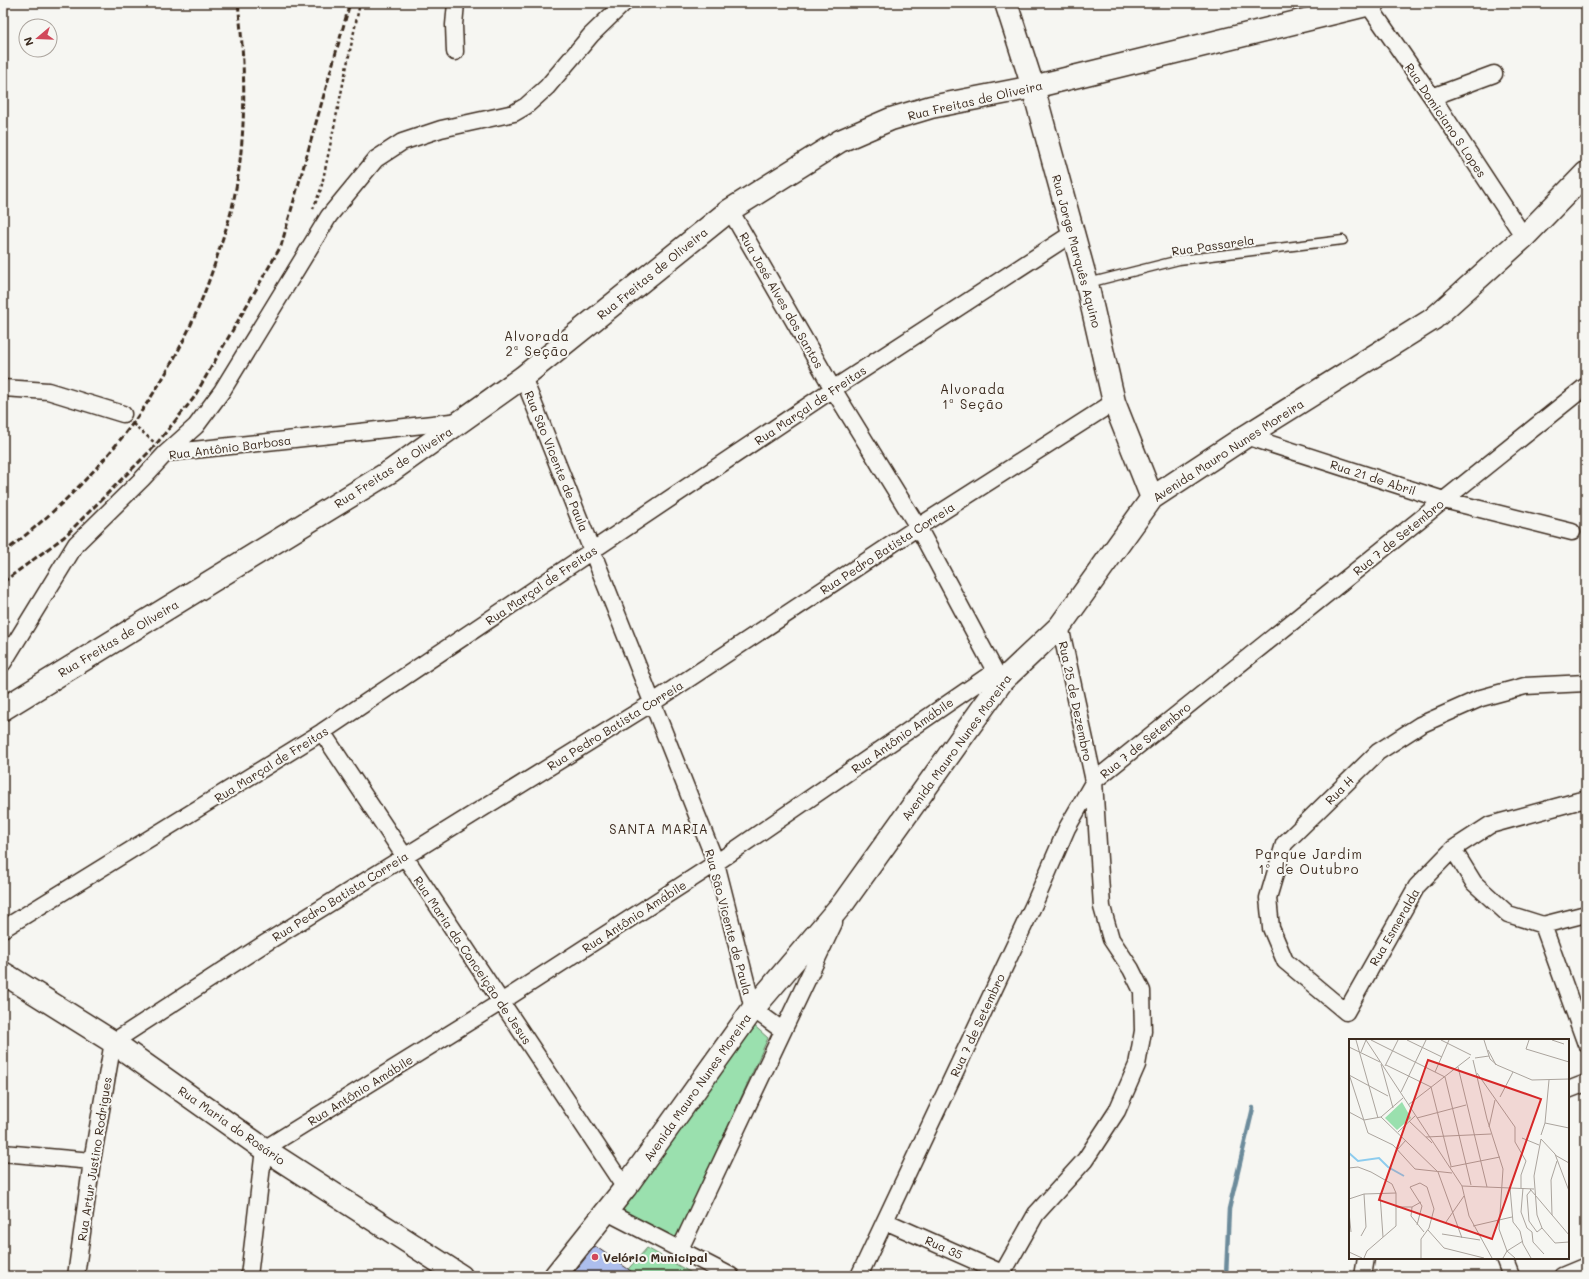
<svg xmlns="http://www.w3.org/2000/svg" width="1589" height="1279" font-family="Mali,sans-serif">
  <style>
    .green { fill: #9ae0ae; stroke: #6a8566 }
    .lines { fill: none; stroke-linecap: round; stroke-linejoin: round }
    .stream { stroke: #6c8b9b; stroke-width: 4.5 }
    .building { fill: #adbeed; stroke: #3b2a1e }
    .lane-casing { stroke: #3b2a1e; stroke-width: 11 }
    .street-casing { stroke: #3b2a1e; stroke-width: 19 }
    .secondary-casing { stroke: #3b2a1e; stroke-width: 25 }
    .path { stroke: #3b2a1e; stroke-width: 2.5; stroke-dasharray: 3 3; stroke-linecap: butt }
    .lane { stroke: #f6f6f2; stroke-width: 8 }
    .street { stroke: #f6f6f2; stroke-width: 16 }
    .secondary { stroke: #f6f6f2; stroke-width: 22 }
    .rail { stroke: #3b2a1e; stroke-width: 3; stroke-dasharray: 6 3; stroke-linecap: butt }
    .poi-dot { fill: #d1495b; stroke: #f6f6f2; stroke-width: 1.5 }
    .labels { text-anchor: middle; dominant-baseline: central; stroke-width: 4; stroke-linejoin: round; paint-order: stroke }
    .street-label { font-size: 12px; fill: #3b2a1e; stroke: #f6f6f2 }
    .poi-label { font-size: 12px; font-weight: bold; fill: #3b2a1e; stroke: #f6f6f2; text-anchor: start }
    .neighbourhood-label { font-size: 13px; letter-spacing: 1px; fill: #3b2a1e; stroke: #f6f6f2 }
    .inset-river { fill: none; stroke: #8dccee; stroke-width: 2 }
    .inset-road { fill: none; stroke: #aba49d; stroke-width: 1 }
    .view { fill: #d62828; fill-opacity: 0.15; stroke: #d62828; stroke-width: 2 }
    .inset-edge { fill: none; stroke: #3b2a1e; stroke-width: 2 }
  </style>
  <rect width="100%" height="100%" fill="#f6f6f2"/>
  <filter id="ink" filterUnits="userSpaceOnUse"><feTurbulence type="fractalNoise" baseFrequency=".025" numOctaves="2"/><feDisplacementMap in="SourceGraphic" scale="8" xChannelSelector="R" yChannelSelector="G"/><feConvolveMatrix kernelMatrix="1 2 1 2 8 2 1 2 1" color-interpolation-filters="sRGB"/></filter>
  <g filter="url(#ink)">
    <!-- green -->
    <path class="green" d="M 750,1022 L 768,1038 L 676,1241 L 616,1210 Z
      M 647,1248 L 697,1276 L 622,1276 Z"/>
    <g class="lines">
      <!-- stream -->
      <path class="stream" d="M 1226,1276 L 1229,1209 L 1253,1108"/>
    </g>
    <!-- building -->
    <path class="building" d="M 595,1246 L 638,1276 L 571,1276 Z"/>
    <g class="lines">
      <!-- lane casing -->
      <g class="lane-casing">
        <path id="lane" d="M 1088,283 L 1179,260 L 1343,240"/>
      </g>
      <!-- street casing -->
      <g class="street-casing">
        <path id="street" d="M 1367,3 L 1432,97 L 1524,237
          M 455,52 L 454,25 L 456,3
          M 1432,97 L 1494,74
          M 730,210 L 833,389 L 918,527 L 995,671 L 1001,680
          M 523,377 L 716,863 L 753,1009 L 782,1030
          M 3,388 L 48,391 L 123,414
          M 1246,436 L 1444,500 L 1572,532
          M 166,453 L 460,421
          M 3,663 L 76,544 L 142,479 L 166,453 L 196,426 L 222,391 L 329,216 L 376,159 L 402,142 L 441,129 L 514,113 L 526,106 L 547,87 L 591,35 L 624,3
          M 1586,683 L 1525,686 L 1481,698 L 1420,725 L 1378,752 L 1284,844 L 1268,898 L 1271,928 L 1285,961 L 1346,1012 L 1417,886 L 1453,849 L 1490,825 L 1578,801 L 1586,800
          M 322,732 L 625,1188
          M 1453,849 L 1474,883 L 1508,914 L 1543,925 L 1586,914
          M 1543,925 L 1586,1044
          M 3,929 L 322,732 L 833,389 L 1073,233
          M 1568,1090 L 1586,1083
          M 3,1153 L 92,1161
          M 607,1212 L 731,1276
          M 885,1221 L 1002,1273
          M 680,1249 L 834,923
          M 1504,1258 L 1511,1276
          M 76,1276 L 92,1161 L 113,1042 L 264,944 L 652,703 L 918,527 L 1114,402
          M 249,1276 L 264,1149 L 501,1002 L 716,863 L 995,671
          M 859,1276 L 1035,902 L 1067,828 L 1094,781 L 1586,386
          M 1001,1276 L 1036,1214 L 1085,1160 L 1117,1111 L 1137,1065 L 1143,1031 L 1142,991 L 1131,969 L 1111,939 L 1102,907 L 1094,781 L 1060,626
          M 1363,1276 L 1366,1258
          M 1562,1276 L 1586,1266"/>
      </g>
      <!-- secondary casing -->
      <g class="secondary-casing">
        <path id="secondary" d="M 1006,3 L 1033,87 L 1087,284 L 1114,402 L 1152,498
          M 3,709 L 391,471 L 523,377 L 730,210 L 840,141 L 891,119 L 931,107 L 1033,87 L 1374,3
          M 3,973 L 113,1042 L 264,1149 L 461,1276
          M 555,1276 L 625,1188 L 753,1009 L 844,902 L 1002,681 L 1060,626 L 1152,498 L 1246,436 L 1433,319 L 1524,237 L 1586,173"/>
      </g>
      <!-- path -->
      <path class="path" d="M 313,209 L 321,189 L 360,3
        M 133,424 L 155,443"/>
      <!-- lane -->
      <use href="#lane" class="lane"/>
      <!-- street -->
      <use href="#street" class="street"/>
      <!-- secondary -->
      <use href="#secondary" class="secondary"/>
      <!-- rail -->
      <path class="rail" d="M 3,553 C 108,473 182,375 220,247 C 224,234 229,221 232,208 C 247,141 246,70 238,3
        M 3,582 L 64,537 L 153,448 L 193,399 L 281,246 L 350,3"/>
    </g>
  </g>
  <!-- markers -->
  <circle class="poi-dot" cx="595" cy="1257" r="4"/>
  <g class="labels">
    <!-- street labels -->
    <g class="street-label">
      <text transform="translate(975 100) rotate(-13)">Rua Freitas de Oliveira</text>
      <text transform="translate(1446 120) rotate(56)">Rua Domiciano S Lopes</text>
      <text transform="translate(1213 245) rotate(-8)">Rua Passarela</text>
      <text transform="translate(1077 251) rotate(75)">Rua Jorge Marquês Aquino</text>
      <text transform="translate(652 273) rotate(-39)">Rua Freitas de Oliveira</text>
      <text transform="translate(782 300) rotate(60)">Rua José Alves dos Santos</text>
      <text transform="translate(810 405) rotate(-34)">Rua Marçal de Freitas</text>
      <text transform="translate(230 447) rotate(-7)">Rua Antônio Barbosa</text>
      <text transform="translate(1228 450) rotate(-33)">Avenida Mauro Nunes Moreira</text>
      <text transform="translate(557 461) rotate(68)">Rua São Vicente de Paula</text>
      <text transform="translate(393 467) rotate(-33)">Rua Freitas de Oliveira</text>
      <text transform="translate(1373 477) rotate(18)">Rua 21 de Abril</text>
      <text transform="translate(1398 537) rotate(-39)">Rua 7 de Setembro</text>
      <text transform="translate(887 548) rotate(-33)">Rua Pedro Batista Correia</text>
      <text transform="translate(541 585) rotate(-34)">Rua Marçal de Freitas</text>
      <text transform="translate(118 638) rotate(-31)">Rua Freitas de Oliveira</text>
      <text transform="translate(1076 701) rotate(78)">Rua 25 de Dezembro</text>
      <text transform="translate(615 725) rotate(-32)">Rua Pedro Batista Correia</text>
      <text transform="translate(902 735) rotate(-35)">Rua Antônio Amábile</text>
      <text transform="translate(1145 740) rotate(-39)">Rua 7 de Setembro</text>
      <text transform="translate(956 747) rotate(-54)">Avenida Mauro Nunes Moreira</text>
      <text transform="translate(271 764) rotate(-32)">Rua Marçal de Freitas</text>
      <text transform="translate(1339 790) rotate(-45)">Rua H</text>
      <text transform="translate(340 896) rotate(-32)">Rua Pedro Batista Correia</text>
      <text transform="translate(634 916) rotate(-33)">Rua Antônio Amábile</text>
      <text transform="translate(729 922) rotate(75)">Rua São Vicente de Paula</text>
      <text transform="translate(1394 927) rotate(-60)">Rua Esmeralda</text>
      <text transform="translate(473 960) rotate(56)">Rua Maria da Conceição de Jesus</text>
      <text transform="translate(977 1025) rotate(-65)">Rua 7 de Setembro</text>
      <text transform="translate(697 1087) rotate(-55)">Avenida Mauro Nunes Moreira</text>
      <text transform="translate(360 1090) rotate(-32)">Rua Antônio Amábile</text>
      <text transform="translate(232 1125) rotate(35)">Rua Maria do Rosário</text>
      <text transform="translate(94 1159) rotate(-81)">Rua Artur Justino Rodrigues</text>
      <text transform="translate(944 1247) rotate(24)">Rua 35</text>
    </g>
    <!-- poi labels -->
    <g class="poi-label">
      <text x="603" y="1257">Velório Municipal</text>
    </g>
    <!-- neighbourhood labels -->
    <g class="neighbourhood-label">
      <text x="537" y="335">Alvorada<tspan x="537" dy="15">2ª Seção</tspan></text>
      <text x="973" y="388">Alvorada<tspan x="973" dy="15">1ª Seção</tspan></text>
      <text x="659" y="828">SANTA MARIA</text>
      <text x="1309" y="853">Parque Jardim<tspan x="1309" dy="15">1º de Outubro</tspan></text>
    </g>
  </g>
  <!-- overview -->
  <g transform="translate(1349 1039)">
    <rect width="220" height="220" fill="#f6f6f2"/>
    <path d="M 53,63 L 62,79 L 48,91 L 36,79 Z" fill="#9ae0ae"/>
    <path class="inset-river" d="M 0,114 L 9,122 L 30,119 L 39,128 L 55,137"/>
    <path class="inset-road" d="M 7,1 L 29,79M 17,1 L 113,147 L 120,177 L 143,219M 22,1 L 96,38 L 122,146M 58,1 L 93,18M 92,1 L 122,16M 135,1 L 141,20 L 148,26 L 183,41 L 220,40M 180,1 L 177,10 L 220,23M 203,1 L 215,5M 0,8 L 31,23M 139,11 L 147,26M 12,13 L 17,1M 126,19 L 140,17M 124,21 L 138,80 L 154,130 L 150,190 L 158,212 L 166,219M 32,25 L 44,69M 37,26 L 82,48 L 102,127M 36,27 L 49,1M 109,28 L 138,148M 86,33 L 100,1M 128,34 L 166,88 L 166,103 L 177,122 L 172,136 L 172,149M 0,35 L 19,94 L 44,106 L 66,130 L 103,134M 0,36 L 39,57M 52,53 L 77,1M 151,58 L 164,33M 59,66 L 121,18M 0,73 L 15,81M 32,78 L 89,133 L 113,199M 68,79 L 117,66M 15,81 L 32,78 L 54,59M 60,82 L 83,104M 196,84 L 220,89M 140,88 L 146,61M 49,93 L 66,77M 192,96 L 196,84 L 200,41M 77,98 L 142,95M 173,99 L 190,106M 49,110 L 57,101M 206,116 L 220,124M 101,128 L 151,118M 0,129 L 9,128 L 22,133 L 43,145 L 47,154 L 47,187 L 18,212 L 15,219M 113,147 L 185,150M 161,149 L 164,183 L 171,192 L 174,205 L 182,219M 174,149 L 172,173 L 178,189 L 183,193 L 184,203 L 195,215M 181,150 L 220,196M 182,151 L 178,156 L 180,182 L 188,193 L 193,189M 220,152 L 206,115 L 192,100 L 185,137 L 188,176 L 193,189 L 206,204 L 220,203M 31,155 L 34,198M 0,160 L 15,155 L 47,154M 72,163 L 63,168 L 62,177 L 75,193M 48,168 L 63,168M 0,173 L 2,193M 203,176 L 202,141 L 208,122M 97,183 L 115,157M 68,186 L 73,167 L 61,148 L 71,144 L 78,148 L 85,170 L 80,189 L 72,200 L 72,219M 124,187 L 163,178M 79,191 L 95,209 L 135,219M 93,195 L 131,201M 12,197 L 17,188 L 15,155M 0,213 L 13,219M 154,219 L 158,212 L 174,202"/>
    <path class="view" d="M 79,21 L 192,60 L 143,200 L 30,161 Z"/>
    <rect width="220" height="220" class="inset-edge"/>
  </g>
  <!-- margin -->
  <rect width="1589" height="1279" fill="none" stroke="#f6f6f2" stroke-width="16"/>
  <rect x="8" y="8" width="1573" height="1263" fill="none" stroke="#3b2a1e" stroke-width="1.5" filter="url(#ink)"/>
  <!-- north arrow -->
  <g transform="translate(38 38) rotate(251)"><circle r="19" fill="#f6f6f2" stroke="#aba49d"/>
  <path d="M0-3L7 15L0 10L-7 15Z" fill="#d1495b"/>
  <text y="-6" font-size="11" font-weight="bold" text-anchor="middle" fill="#3b2a1e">N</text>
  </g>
</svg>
